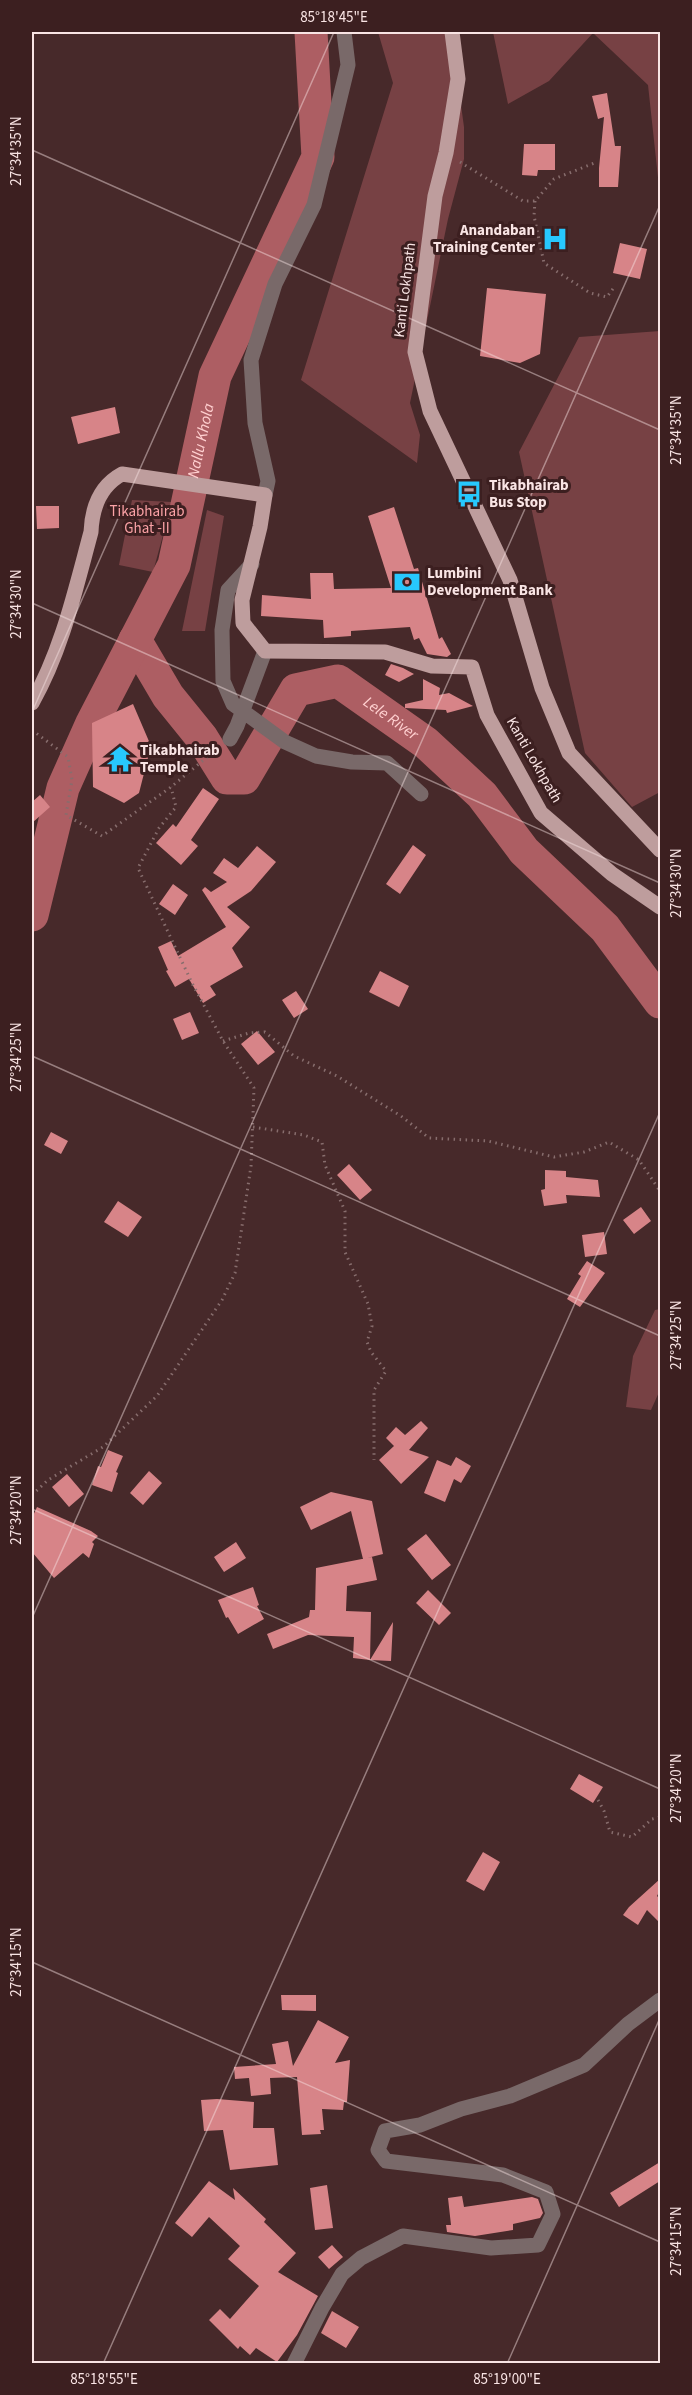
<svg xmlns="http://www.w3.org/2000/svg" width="692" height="2395" font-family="'Source Sans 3',sans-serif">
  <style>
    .green { fill: #774144 }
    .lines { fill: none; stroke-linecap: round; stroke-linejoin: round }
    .river { stroke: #ad5e63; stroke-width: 33 }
    .building { fill: #d78488 }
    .path { stroke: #876d6d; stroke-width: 3; stroke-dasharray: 1.5 4.5; stroke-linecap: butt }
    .minor { stroke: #796969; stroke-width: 15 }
    .major { stroke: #be9d9d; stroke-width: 15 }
    .ticks { fill: none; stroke: #f9e4e4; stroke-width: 1.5; stroke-opacity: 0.45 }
    .labels { text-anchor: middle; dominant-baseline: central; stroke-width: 6; stroke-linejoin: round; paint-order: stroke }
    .poi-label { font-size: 15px; font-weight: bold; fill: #f9e4e4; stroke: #3c1f20; text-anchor: start }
    .street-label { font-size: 15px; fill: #f9e4e4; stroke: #3c1f20 }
    .park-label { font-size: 15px; fill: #fba2a6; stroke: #3c1f20 }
    .water-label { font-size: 16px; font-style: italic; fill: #ffd0d0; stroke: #3c1f20 }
    .neatline { fill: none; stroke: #f9e4e4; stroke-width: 2 }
    .ticks-label { font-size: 15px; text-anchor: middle; fill: #f9e4e4 }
  </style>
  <rect width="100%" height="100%" fill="#47292a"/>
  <!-- green -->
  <path class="green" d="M 378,32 L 451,32 L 464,127 L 464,159 L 448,219 L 410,403 L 420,435 L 417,463 L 301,380 L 393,83 Z
    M 493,32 L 660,32 L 660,196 L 648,85 L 593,33 L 549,81 L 508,104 Z
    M 660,331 L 660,792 L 632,807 L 585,753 L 519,452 L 579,337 Z
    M 132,500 L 172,502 L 153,572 L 119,565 Z
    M 207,510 L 224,516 L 205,631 L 182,631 Z
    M 660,1309 L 660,1390 L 651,1410 L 626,1407 L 633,1356 L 655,1310 Z"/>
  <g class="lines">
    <!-- river -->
    <g class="river">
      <path id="s1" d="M 135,640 L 168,696 L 202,738 L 227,778 L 244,778 L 296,690 L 338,681 L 426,743 L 482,795 L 524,851 L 605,928 L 660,1002"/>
      <path id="s2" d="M 32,915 L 63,788 L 92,723 L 174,565 L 215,376 L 318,157 L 311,32"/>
    </g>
  </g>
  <!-- building -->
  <path class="building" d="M 607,93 L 615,146 L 621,146 L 618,187 L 599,187 L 599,168 L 604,117 L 598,119 L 592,96 Z
    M 524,144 L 555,144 L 555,170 L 538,170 L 537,176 L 522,175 Z
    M 620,243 L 647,249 L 640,279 L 613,273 Z
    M 487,288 L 546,294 L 540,354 L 520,363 L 480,356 Z
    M 115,407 L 120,433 L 78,444 L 71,417 Z
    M 36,506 L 59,506 L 59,528 L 37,529 Z
    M 394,507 L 414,569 L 418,568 L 439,639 L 442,637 L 451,654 L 447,657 L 427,654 L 419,638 L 414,640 L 410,627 L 351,631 L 351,636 L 324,638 L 323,620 L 261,616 L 262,595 L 311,599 L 310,573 L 333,573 L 334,589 L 391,588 L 368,516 Z
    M 391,664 L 403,668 L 414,674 L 399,682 L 385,675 Z
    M 423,679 L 440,688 L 439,695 L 449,693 L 473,706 L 447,713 L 446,710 L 405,708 L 405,704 L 423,700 Z
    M 133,704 L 151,746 L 139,793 L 124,803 L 93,787 L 92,723 Z
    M 203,788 L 219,799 L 191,840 L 198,846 L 181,865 L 156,843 L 173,824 L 176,827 Z
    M 40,795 L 50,807 L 32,823 L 32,802 Z
    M 413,845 L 426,855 L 400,894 L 386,884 Z
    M 257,846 L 276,862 L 251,891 L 227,907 L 250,927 L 232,948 L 243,967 L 210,986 L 216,995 L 203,1003 L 189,979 L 175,987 L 166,971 L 168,970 L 158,947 L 171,941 L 178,956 L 226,927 L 202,890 L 205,887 L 211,892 L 227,882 L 213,873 L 224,858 L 238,868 Z
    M 173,884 L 188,895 L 175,915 L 159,904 Z
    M 380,971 L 409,986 L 399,1007 L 369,992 Z
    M 296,991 L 308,1009 L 294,1018 L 282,1000 Z
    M 190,1012 L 199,1033 L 182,1040 L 173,1019 Z
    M 257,1031 L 275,1052 L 258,1065 L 241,1044 Z
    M 51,1132 L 68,1141 L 61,1154 L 44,1145 Z
    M 349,1164 L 372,1190 L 360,1200 L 337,1175 Z
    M 545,1170 L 566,1171 L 566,1177 L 598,1180 L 600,1197 L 566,1195 L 567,1203 L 544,1206 L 541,1190 L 545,1189 Z
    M 118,1201 L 142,1217 L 128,1237 L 104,1222 Z
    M 641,1207 L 651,1221 L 634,1234 L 623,1220 Z
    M 604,1232 L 607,1254 L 585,1257 L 582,1235 Z
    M 587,1261 L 605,1273 L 580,1307 L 567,1299 L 581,1276 L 578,1274 Z
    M 421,1421 L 428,1428 L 409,1450 L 429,1457 L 401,1484 L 379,1460 L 394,1446 L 386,1438 L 396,1427 L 405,1435 Z
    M 108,1450 L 123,1456 L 116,1472 L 118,1473 L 112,1492 L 92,1485 L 98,1466 L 101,1467 Z
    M 456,1457 L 471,1466 L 461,1483 L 454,1479 L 445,1502 L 424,1493 L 437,1460 L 451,1466 Z
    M 149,1471 L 162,1483 L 143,1505 L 130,1493 Z
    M 67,1474 L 84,1494 L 69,1507 L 52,1487 Z
    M 331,1492 L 372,1501 L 383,1554 L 363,1559 L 351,1511 L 311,1530 L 300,1507 Z
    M 37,1507 L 91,1531 L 98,1536 L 92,1542 L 94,1544 L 89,1558 L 83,1553 L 54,1578 L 32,1552 L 32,1518 Z
    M 426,1534 L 451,1565 L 432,1580 L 407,1549 Z
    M 236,1542 L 246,1558 L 224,1572 L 214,1557 Z
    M 372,1557 L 377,1580 L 347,1586 L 346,1611 L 371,1612 L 370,1660 L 353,1658 L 354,1637 L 308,1635 L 273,1649 L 267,1634 L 309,1617 L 310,1610 L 315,1610 L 316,1568 Z
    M 253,1587 L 259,1605 L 257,1606 L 264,1619 L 238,1634 L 228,1617 L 226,1618 L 218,1600 Z
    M 428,1590 L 451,1613 L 439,1625 L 416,1603 Z
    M 393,1622 L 391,1661 L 370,1660 Z
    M 579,1774 L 603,1787 L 593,1803 L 570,1789 Z
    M 483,1852 L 500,1862 L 484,1891 L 466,1881 Z
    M 660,1879 L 660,1890 L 657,1896 L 660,1899 L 660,1923 L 647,1910 L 638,1925 L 623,1915 L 629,1907 Z
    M 281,1995 L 316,1995 L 316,2011 L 282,2010 Z
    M 318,2020 L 349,2037 L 335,2063 L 350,2060 L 347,2102 L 344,2102 L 343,2110 L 322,2109 L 324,2130 L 320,2130 L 321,2134 L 302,2135 L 297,2077 L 270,2078 L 271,2094 L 251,2096 L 249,2078 L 235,2079 L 234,2067 L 276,2064 L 272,2044 L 288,2041 L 293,2066 Z
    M 217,2099 L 254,2102 L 253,2128 L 274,2128 L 278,2165 L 230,2170 L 223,2130 L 204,2131 L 201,2100 Z
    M 660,2162 L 660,2181 L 619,2207 L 610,2193 Z
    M 209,2181 L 235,2200 L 233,2188 L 266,2219 L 264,2222 L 296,2253 L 278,2272 L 318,2296 L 297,2335 L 277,2362 L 256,2348 L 250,2355 L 240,2346 L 238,2349 L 209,2320 L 220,2309 L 230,2319 L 259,2286 L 228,2259 L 240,2246 L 209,2217 L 192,2237 L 175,2223 Z
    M 327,2185 L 333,2228 L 315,2230 L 310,2188 Z
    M 462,2196 L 464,2207 L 532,2197 L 538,2199 L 543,2213 L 540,2218 L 513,2224 L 513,2230 L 475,2236 L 447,2232 L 446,2225 L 451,2225 L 448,2198 Z
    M 332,2245 L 343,2257 L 329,2269 L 318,2257 Z
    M 332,2311 L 359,2327 L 346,2348 L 321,2333 Z"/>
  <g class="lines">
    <!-- path -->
    <path class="path" d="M 460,162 L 523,201 L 535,201 L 554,179 L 597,162
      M 535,201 L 534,216 L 544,263 L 590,293 L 607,297 L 615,286
      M 32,730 L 68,757 L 72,780 L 66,815 L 102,836 L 171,787 L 217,749
      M 223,1041 L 249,1033 L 265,1032 L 294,1056 L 337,1076 L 401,1116 L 429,1138 L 488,1141 L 554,1157 L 584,1152 L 609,1142 L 639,1160 L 660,1191
      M 253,1127 L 304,1135 L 322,1142 L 325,1165 L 345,1211 L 345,1252 L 368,1304 L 372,1326 L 367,1342 L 371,1352 L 386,1371 L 374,1390 L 374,1460
      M 32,1495 L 48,1480 L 103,1447 L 157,1396 L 222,1300 L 235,1273 L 251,1166 L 254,1088 L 223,1041 L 192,983 L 138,868 L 159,828 L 176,807 L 171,787
      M 598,1800 L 604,1811 L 610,1832 L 632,1837 L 652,1819 L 660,1817"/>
    <!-- minor -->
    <path class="minor" d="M 265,495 L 268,481 L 255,423 L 251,360 L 275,284 L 314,205 L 348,65 L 344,32
      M 252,564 L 228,590 L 222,630 L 223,681 L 233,704 L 285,742 L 316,756 L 352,762 L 387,763 L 421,794
      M 230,739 L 237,726 L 265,651
      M 294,2364 L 322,2308 L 342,2274 L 361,2258 L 403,2236 L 491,2248 L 538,2245 L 553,2214 L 546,2192 L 503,2175 L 386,2161 L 378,2150 L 385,2131 L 420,2125 L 461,2109 L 510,2096 L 584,2065 L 628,2024 L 660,2000"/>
    <!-- major -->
    <path class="major" d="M 452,32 L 458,79 L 446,153 L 435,196 L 415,352 L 430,411 L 510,580 L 542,688 L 569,753 L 660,850
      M 32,703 C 62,650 75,591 91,532 C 92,507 100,486 122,474 L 265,495 L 260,527 L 242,600 L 243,623 L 265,651 L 385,652 L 432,666 L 472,667 L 487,715 L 541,813 L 612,874 L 660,907"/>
  </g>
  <!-- ticks -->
  <path class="ticks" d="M 32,150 L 660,430M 32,603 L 660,883M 32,712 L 334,32M 32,1056 L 660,1336M 32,1509 L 660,1789M 32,1618 L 660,205M 32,1962 L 660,2242M 103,2364 L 660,1112M 507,2364 L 660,2018"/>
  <!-- icons -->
  <defs>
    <g id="hospital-bare" transform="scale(2.07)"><path d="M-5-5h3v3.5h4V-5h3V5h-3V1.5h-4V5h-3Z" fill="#27c8fe" stroke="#3c1f20" stroke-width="2.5" paint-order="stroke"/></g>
    <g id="bus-bare" transform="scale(2.07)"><path d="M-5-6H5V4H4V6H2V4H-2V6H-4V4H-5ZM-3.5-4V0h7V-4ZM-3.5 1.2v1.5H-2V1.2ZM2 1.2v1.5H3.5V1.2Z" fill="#27c8fe" stroke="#3c1f20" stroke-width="2.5" paint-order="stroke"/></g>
    <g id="bank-bare" transform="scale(2.07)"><path d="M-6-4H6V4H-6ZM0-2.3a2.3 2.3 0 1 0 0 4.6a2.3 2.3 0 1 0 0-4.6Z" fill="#27c8fe" stroke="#3c1f20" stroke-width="2.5" paint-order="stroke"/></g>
    <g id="temple-bare" transform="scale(2.07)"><path d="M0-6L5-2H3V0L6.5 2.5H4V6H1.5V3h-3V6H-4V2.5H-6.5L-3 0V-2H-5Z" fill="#27c8fe" stroke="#3c1f20" stroke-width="2.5" paint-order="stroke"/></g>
  </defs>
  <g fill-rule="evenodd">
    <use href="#hospital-bare" x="555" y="239"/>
    <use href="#bus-bare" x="469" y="494"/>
    <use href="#bank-bare" x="407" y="582"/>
    <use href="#temple-bare" x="120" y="759"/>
  </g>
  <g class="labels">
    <!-- poi labels -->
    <g class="poi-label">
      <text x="535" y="230" text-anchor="end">Anandaban<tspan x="535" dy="17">Training Center</tspan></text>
      <text x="489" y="485">Tikabhairab<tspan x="489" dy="17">Bus Stop</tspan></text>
      <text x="427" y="573">Lumbini<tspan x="427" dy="17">Development Bank</tspan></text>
      <text x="140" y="750">Tikabhairab<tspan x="140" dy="17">Temple</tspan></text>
    </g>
    <!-- street labels -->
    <g class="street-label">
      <text transform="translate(405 290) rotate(-83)">Kanti Lokhpath</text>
      <text transform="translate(534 760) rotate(60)">Kanti Lokhpath</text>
    </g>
    <!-- park labels -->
    <g class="park-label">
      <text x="147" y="511">Tikabhairab<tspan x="147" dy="17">Ghat -II</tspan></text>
    </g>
    <!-- water labels -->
    <g class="water-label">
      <text stroke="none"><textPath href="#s2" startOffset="507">Nallu Khola</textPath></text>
      <text stroke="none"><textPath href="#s1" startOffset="393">Lele River</textPath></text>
    </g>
  </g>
  <!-- border -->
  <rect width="692" height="2395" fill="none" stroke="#3c1f20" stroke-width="66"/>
  <rect x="33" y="33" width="626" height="2329" class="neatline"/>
  <g class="ticks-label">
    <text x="334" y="22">85°18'45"E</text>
    <text transform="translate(16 151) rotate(-90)" y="5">27°34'35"N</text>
    <text transform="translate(676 430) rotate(-90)" y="5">27°34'35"N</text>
    <text transform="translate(16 604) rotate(-90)" y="5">27°34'30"N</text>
    <text transform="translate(676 883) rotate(-90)" y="5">27°34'30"N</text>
    <text transform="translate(16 1057) rotate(-90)" y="5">27°34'25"N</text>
    <text transform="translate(676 1335) rotate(-90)" y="5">27°34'25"N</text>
    <text transform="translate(16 1510) rotate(-90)" y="5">27°34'20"N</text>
    <text transform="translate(676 1788) rotate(-90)" y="5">27°34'20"N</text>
    <text transform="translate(16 1962) rotate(-90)" y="5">27°34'15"N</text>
    <text transform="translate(676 2241) rotate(-90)" y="5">27°34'15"N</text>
    <text x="104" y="2384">85°18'55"E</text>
    <text x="507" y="2384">85°19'00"E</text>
  </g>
</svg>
